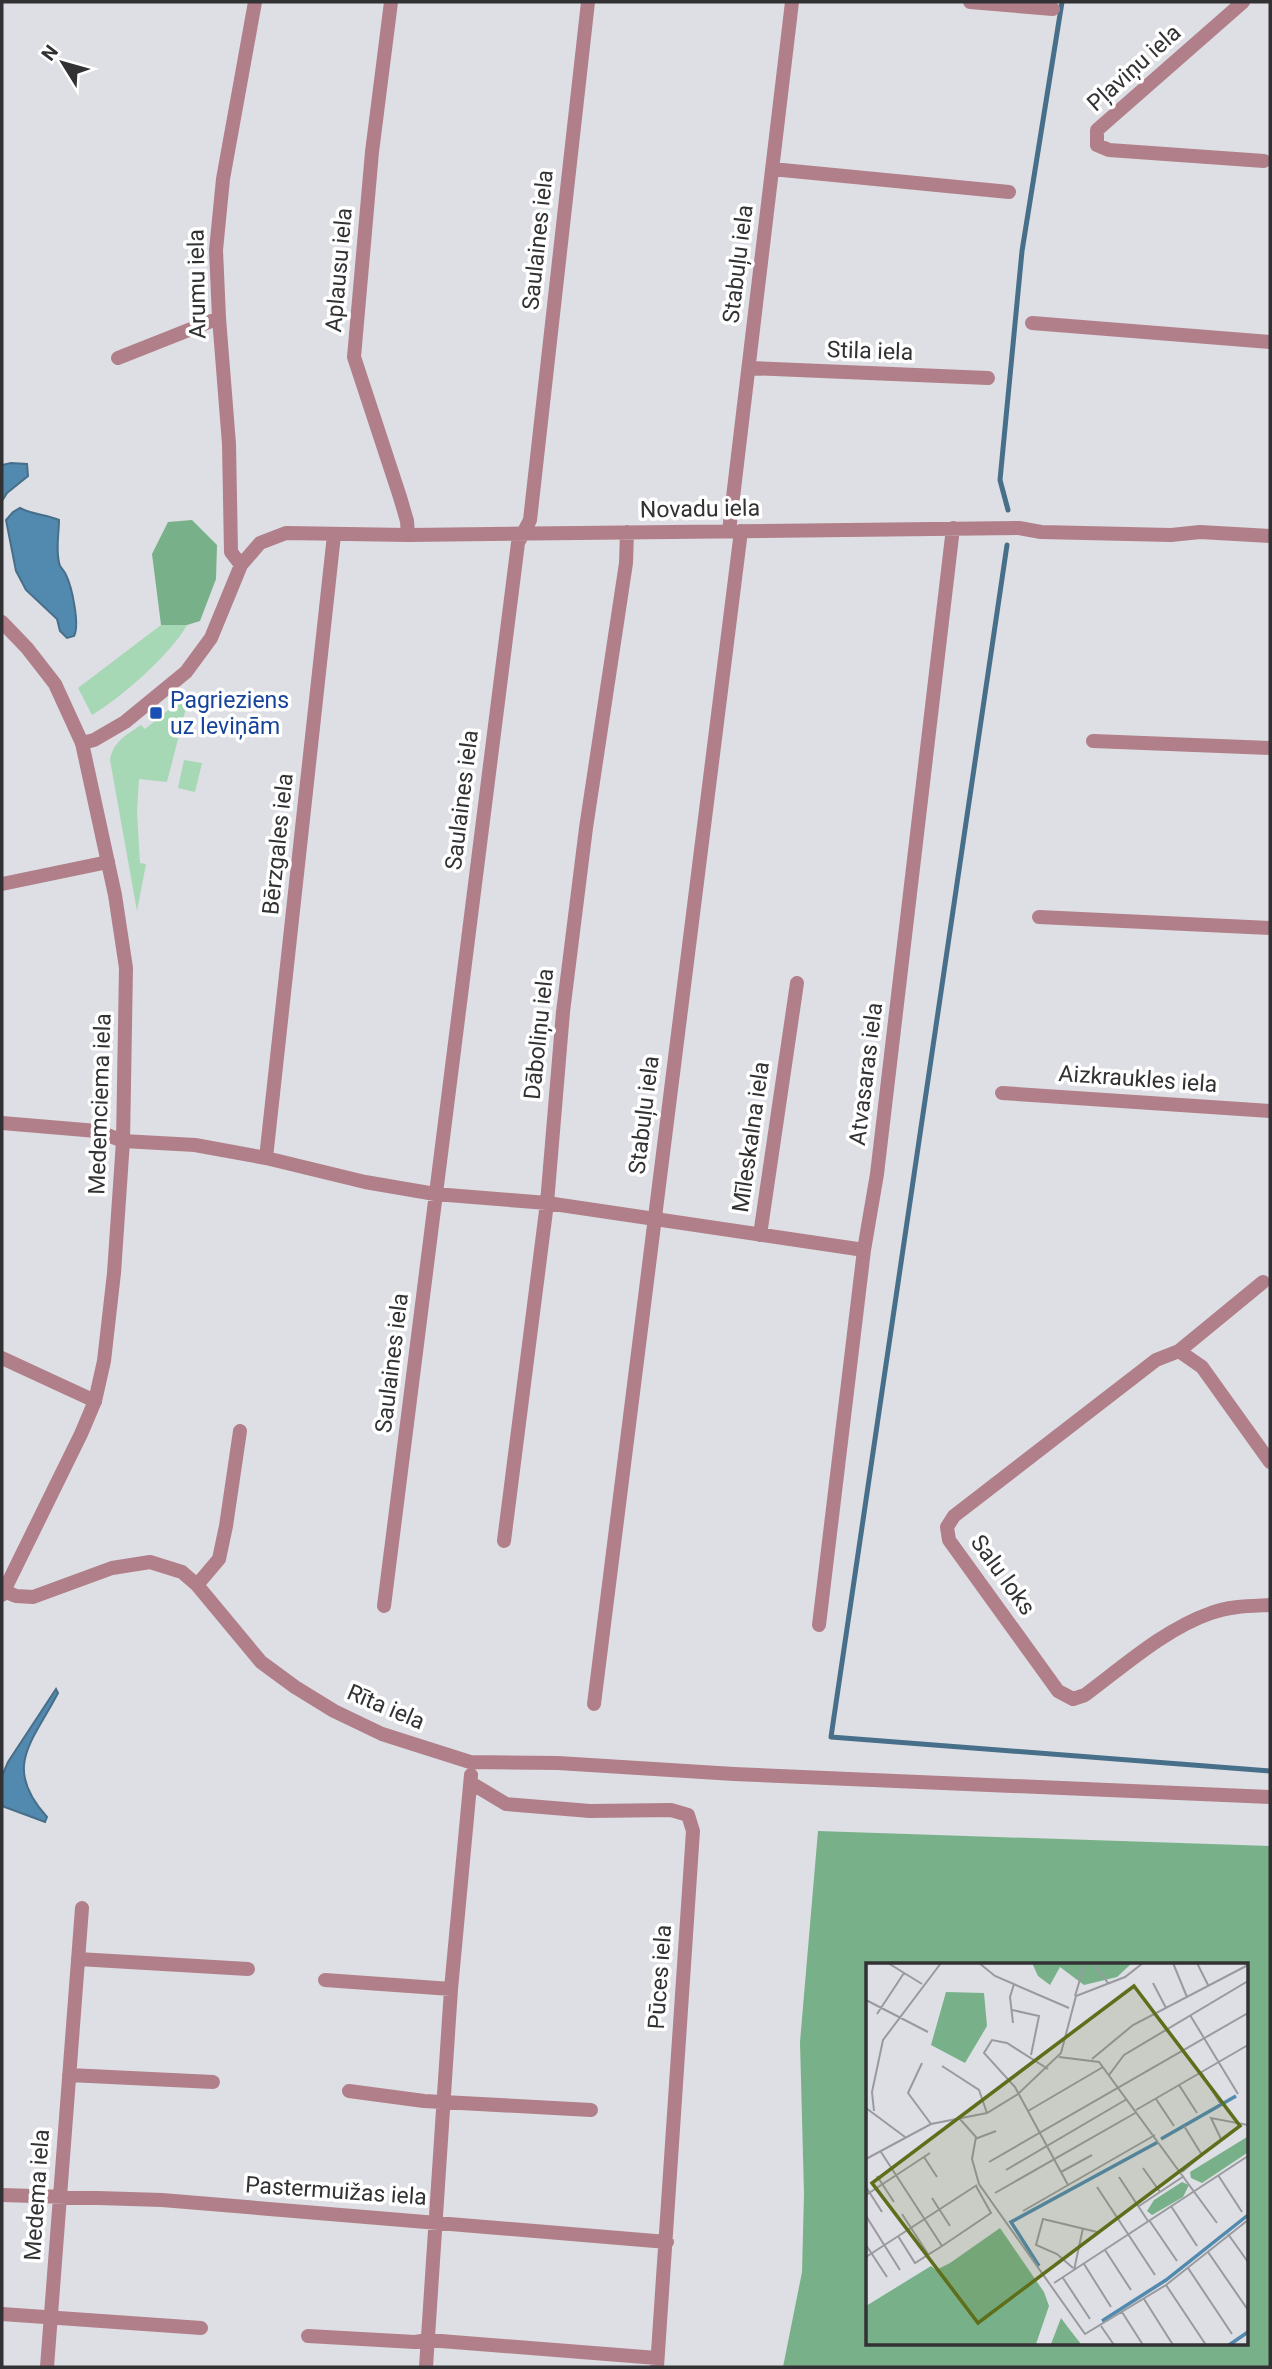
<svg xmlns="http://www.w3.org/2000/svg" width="1272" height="2369" font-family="Roboto,sans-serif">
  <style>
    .green { fill: #a7d8b5 }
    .forest { fill: #78b189; fill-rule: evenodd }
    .water { fill: #5289af; stroke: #486f8a; stroke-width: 2 }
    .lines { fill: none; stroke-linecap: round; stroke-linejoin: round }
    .stream { stroke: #486f8a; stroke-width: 5 }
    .minor { stroke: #b17f89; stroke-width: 14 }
    .tertiary { stroke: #b17f89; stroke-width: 14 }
    .transit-dot { fill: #1a4fb4; stroke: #fff; stroke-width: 2.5 }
    .labels { text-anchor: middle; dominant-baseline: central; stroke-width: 7; stroke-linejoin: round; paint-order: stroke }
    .street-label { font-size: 23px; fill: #323234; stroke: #fff }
    .transit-label { font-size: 23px; fill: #164399; stroke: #fff; text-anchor: start }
    .inset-river { fill: none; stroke: #5289af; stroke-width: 3.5 }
    .inset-road { fill: none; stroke: #999a9e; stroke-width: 2 }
    .view { fill: #5e6e1a; fill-opacity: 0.15; stroke: #5e6e1a; stroke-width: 3.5 }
    .inset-edge { fill: none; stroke: #323234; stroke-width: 3.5 }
  </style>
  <rect width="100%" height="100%" fill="#dddfe4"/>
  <!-- green -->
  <path class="green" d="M 161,625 L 187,625 C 171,654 122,697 92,715 L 78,688 Z
    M 183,698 L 188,700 L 167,782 L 139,779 L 137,813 L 140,863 L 146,864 L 137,911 L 110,760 C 113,742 126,735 141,725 L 145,729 Z
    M 184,760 L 202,763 L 195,792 L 178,788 Z"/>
  <!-- forest -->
  <path class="forest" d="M 192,520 L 217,545 L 216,579 L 200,621 L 187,625 L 161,625 L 152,554 L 168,522 Z
    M 818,1831 L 1270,1846 L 1270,2367 L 783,2367 L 802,2272 L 804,2194 L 800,2042 ZM 868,1965 L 1246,1965 L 1246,2343 L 868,2343 Z"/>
  <!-- water -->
  <path class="water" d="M 11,463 L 27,464 L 28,476 L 7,493 L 2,501 L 2,465 Z
    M 20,508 C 33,515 46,514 59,520 C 59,534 55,552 60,566 C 61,567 66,574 66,575 C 72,587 80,625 74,636 L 67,638 L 60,631 L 57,619 L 26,590 L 16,571 L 6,520 L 13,512 Z
    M 56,1689 L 58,1693 C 32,1743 2,1767 47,1817 L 45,1822 L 2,1806 L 2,1776 L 8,1762 Z"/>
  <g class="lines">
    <!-- stream -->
    <path class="stream" d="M 1008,510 L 1000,480 L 1022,251 L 1062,2
      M 1007,545 L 831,1737 L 1270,1771"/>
    <!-- minor -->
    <path class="minor" d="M 391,2 L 372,152 L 354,357 L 400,497 L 407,521 L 408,535
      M 970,2 L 1053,9
      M 1243,2 L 1097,130 L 1097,145 L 1109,150 L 1264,161
      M 772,169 L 1009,192
      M 1032,323 L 1270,342
      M 118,358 L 219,318
      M 749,368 L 988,378
      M 729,531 L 792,2
      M 241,565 L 231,552 L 229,444 L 219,318 L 216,250 L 223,179 L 255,2
      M 1093,741 L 1270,748
      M 82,743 L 94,740 L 125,722 L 186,672 L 211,638 L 241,565 L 260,543 L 286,533 L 408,535 L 1019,528 L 1041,532 L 1171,535 L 1200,532 L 1270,536
      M 2,884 L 108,862
      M 1039,917 L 1270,928
      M 1002,1093 L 1270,1111
      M 2,1123 L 97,1131 L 123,1141 L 195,1145 L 266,1158 L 365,1182 L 435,1194 L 547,1203 L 864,1250
      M 266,1158 L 334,535
      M 760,1235 L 797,983
      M 1263,1282 L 1179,1351 L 1156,1360 L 954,1516 L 947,1527 L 949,1540 L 1058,1691 L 1073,1699 L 1085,1695 C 1124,1666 1165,1629 1211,1613 C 1229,1606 1251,1606 1270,1605
      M 1179,1351 L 1202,1367 L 1270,1462
      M 2,1358 L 95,1401
      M 504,1541 L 547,1203 L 563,1012 L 586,828 L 626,563 L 627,532
      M 197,1585 L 219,1559 L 226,1526 L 240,1431
      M 4,1591 L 16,1596 L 33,1597 L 112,1568 L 150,1562 L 182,1572 L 197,1585 L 261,1662 L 295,1687 L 334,1711 L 382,1734 L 470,1762 L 558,1763 L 734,1774 L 1270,1797
      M 384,1606 L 518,543 L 530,520 L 588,2
      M 819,1625 L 864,1250 L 877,1174 L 953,528
      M 594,1704 L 741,531
      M 471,1783 L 506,1804 L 590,1811 L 671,1810 L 688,1815 L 693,1831 L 657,2367
      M 78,1959 L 248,1969
      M 325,1980 L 451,1989
      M 69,2075 L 213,2082
      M 349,2091 L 424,2101 L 591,2110
      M 2,2195 L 162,2200 L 667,2242
      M 2,2314 L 201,2328
      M 308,2336 L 415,2342 L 428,2340 L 657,2358
      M 47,2367 L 82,1908
      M 426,2367 L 451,1989 L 471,1775"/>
    <!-- tertiary -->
    <path class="tertiary" d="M 2,622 L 27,648 L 55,684 L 82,743 L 115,895 L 126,968 L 123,1141 L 114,1273 L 104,1361 L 95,1401 L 81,1434 L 2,1595"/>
  </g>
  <!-- markers -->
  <rect class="transit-dot" x="149" y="706" width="14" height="14" rx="3.5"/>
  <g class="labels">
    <!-- street labels -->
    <g class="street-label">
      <text transform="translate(1134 68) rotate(-42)">Pļaviņu iela</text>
      <text transform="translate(538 240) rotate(-84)">Saulaines iela</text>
      <text transform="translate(738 264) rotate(-83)">Stabuļu iela</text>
      <text transform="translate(339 270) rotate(-85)">Aplausu iela</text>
      <text transform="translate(197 284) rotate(-91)">Arumu iela</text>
      <text transform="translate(870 351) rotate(2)">Stila iela</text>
      <text transform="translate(700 509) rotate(-1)">Novadu iela</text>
      <text transform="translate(462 800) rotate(-83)">Saulaines iela</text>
      <text transform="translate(278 844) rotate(-84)">Bērzgales iela</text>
      <text transform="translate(539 1034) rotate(-84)">Dāboliņu iela</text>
      <text transform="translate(866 1074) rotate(-83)">Atvasaras iela</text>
      <text transform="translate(1138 1079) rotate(4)">Aizkraukles iela</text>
      <text transform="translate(100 1104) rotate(-88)">Medemciema iela</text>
      <text transform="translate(644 1115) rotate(-83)">Stabuļu iela</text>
      <text transform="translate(751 1137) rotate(-82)">Mīleskalna iela</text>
      <text transform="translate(392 1363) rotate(-83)">Saulaines iela</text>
      <text transform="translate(1003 1575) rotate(54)">Salu loks</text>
      <text transform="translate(386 1707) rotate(23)">Rīta iela</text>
      <text transform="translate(660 1977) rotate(-86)">Pūces iela</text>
      <text transform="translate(336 2191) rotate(4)">Pastermuižas iela</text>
      <text transform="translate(37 2195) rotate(-86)">Medema iela</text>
    </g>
    <!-- transit labels -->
    <g class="transit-label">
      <text x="170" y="700">Pagrieziens<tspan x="170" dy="26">uz Ieviņām</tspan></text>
    </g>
  </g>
  <!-- overview -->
  <g transform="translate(866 1963)">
    <rect width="382" height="382" fill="#dddfe4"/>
    <path d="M 166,0 L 266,0 L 251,14 L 218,22 L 194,4 L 184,22 L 172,13 ZM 80,29 L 118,30 L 121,63 L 99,100 L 65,82 ZM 381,174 L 381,190 L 336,220 L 325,215 L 324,209 ZM 316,219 L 323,222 L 317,234 L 286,252 L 281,248 L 288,237 ZM 134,265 L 178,329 L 183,343 L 170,381 L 0,381 L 0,343 L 65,303 L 70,307 L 84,300 ZM 195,355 L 204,367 L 215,381 L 185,381 Z" fill="#78b189"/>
    <path class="inset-river" d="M 295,176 L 370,133M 173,303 L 145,259 L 292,179M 236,358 L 300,317 L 382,252M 363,382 L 382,369"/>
    <path class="inset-road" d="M 22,0 L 56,21M 113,0 L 129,13 L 203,45M 227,0 L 242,20M 307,0 L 321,34M 331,0 L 342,22M 287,20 L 300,45M 209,33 L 219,0M 0,37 L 62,69M 146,47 L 173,53 L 165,92M 11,51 L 38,10M 324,52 L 372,131M 147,60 L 144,34 L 148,21M 193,94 L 233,99 L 351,260M 226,96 L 267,62 L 382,2M 56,100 L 42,130 L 65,161M 76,103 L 113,127 L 121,150M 182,106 L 141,80 L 126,77 L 118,90 L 149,124 L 202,222M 335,109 L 354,140M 243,112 L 258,92 L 382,18M 313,122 L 331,150M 290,136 L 308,163M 0,145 L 39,174M 270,147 L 382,82M 8,148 L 6,129 L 17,77 L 75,0M 162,148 L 237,104M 93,155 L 110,174 L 106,196 L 113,221 L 219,371 L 300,322 L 382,257M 109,176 L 130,168M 355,176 L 345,155 L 382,162M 15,189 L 76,283M 58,194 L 71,214M 0,196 L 65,161 L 121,150 L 152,131 L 195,90 L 210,33 L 259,14 L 277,0M 123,199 L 382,50M 277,205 L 294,229M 140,207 L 261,136M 195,209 L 226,192M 316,209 L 336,192 L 318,163M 352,212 L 376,249M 11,213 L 28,239M 253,214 L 282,258M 0,224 L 16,249M 231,224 L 289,312M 129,230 L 271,149M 0,232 L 64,190M 66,235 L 84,263M 273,243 L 318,213M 305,243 L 331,283M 157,248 L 289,172M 36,251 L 62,291M 0,253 L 34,307M 283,257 L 311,298M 362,271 L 382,299M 32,273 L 49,300 L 76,283 L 125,250 L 110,223M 0,282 L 21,314M 239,287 L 265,327M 342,289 L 382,347M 0,294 L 111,222M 218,301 L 245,344M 207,305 L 191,291 L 170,282 L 177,256 L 231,269M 322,305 L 366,371M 208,307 L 217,265M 197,315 L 224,356M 188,320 L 382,193M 300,322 L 340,382M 278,336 L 307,382M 256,349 L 277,382M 235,363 L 248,382"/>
    <path class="view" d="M 268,23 L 374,163 L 112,360 L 6,220 Z"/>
    <rect width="382" height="382" class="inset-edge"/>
  </g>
  <!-- border -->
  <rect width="1272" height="2369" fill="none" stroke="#323234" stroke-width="7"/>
  <!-- north arrow -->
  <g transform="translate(63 63) rotate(307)" stroke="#ffffff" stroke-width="5" paint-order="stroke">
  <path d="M0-5L12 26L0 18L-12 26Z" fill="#323234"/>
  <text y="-10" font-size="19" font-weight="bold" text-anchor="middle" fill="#323234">N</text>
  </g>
</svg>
